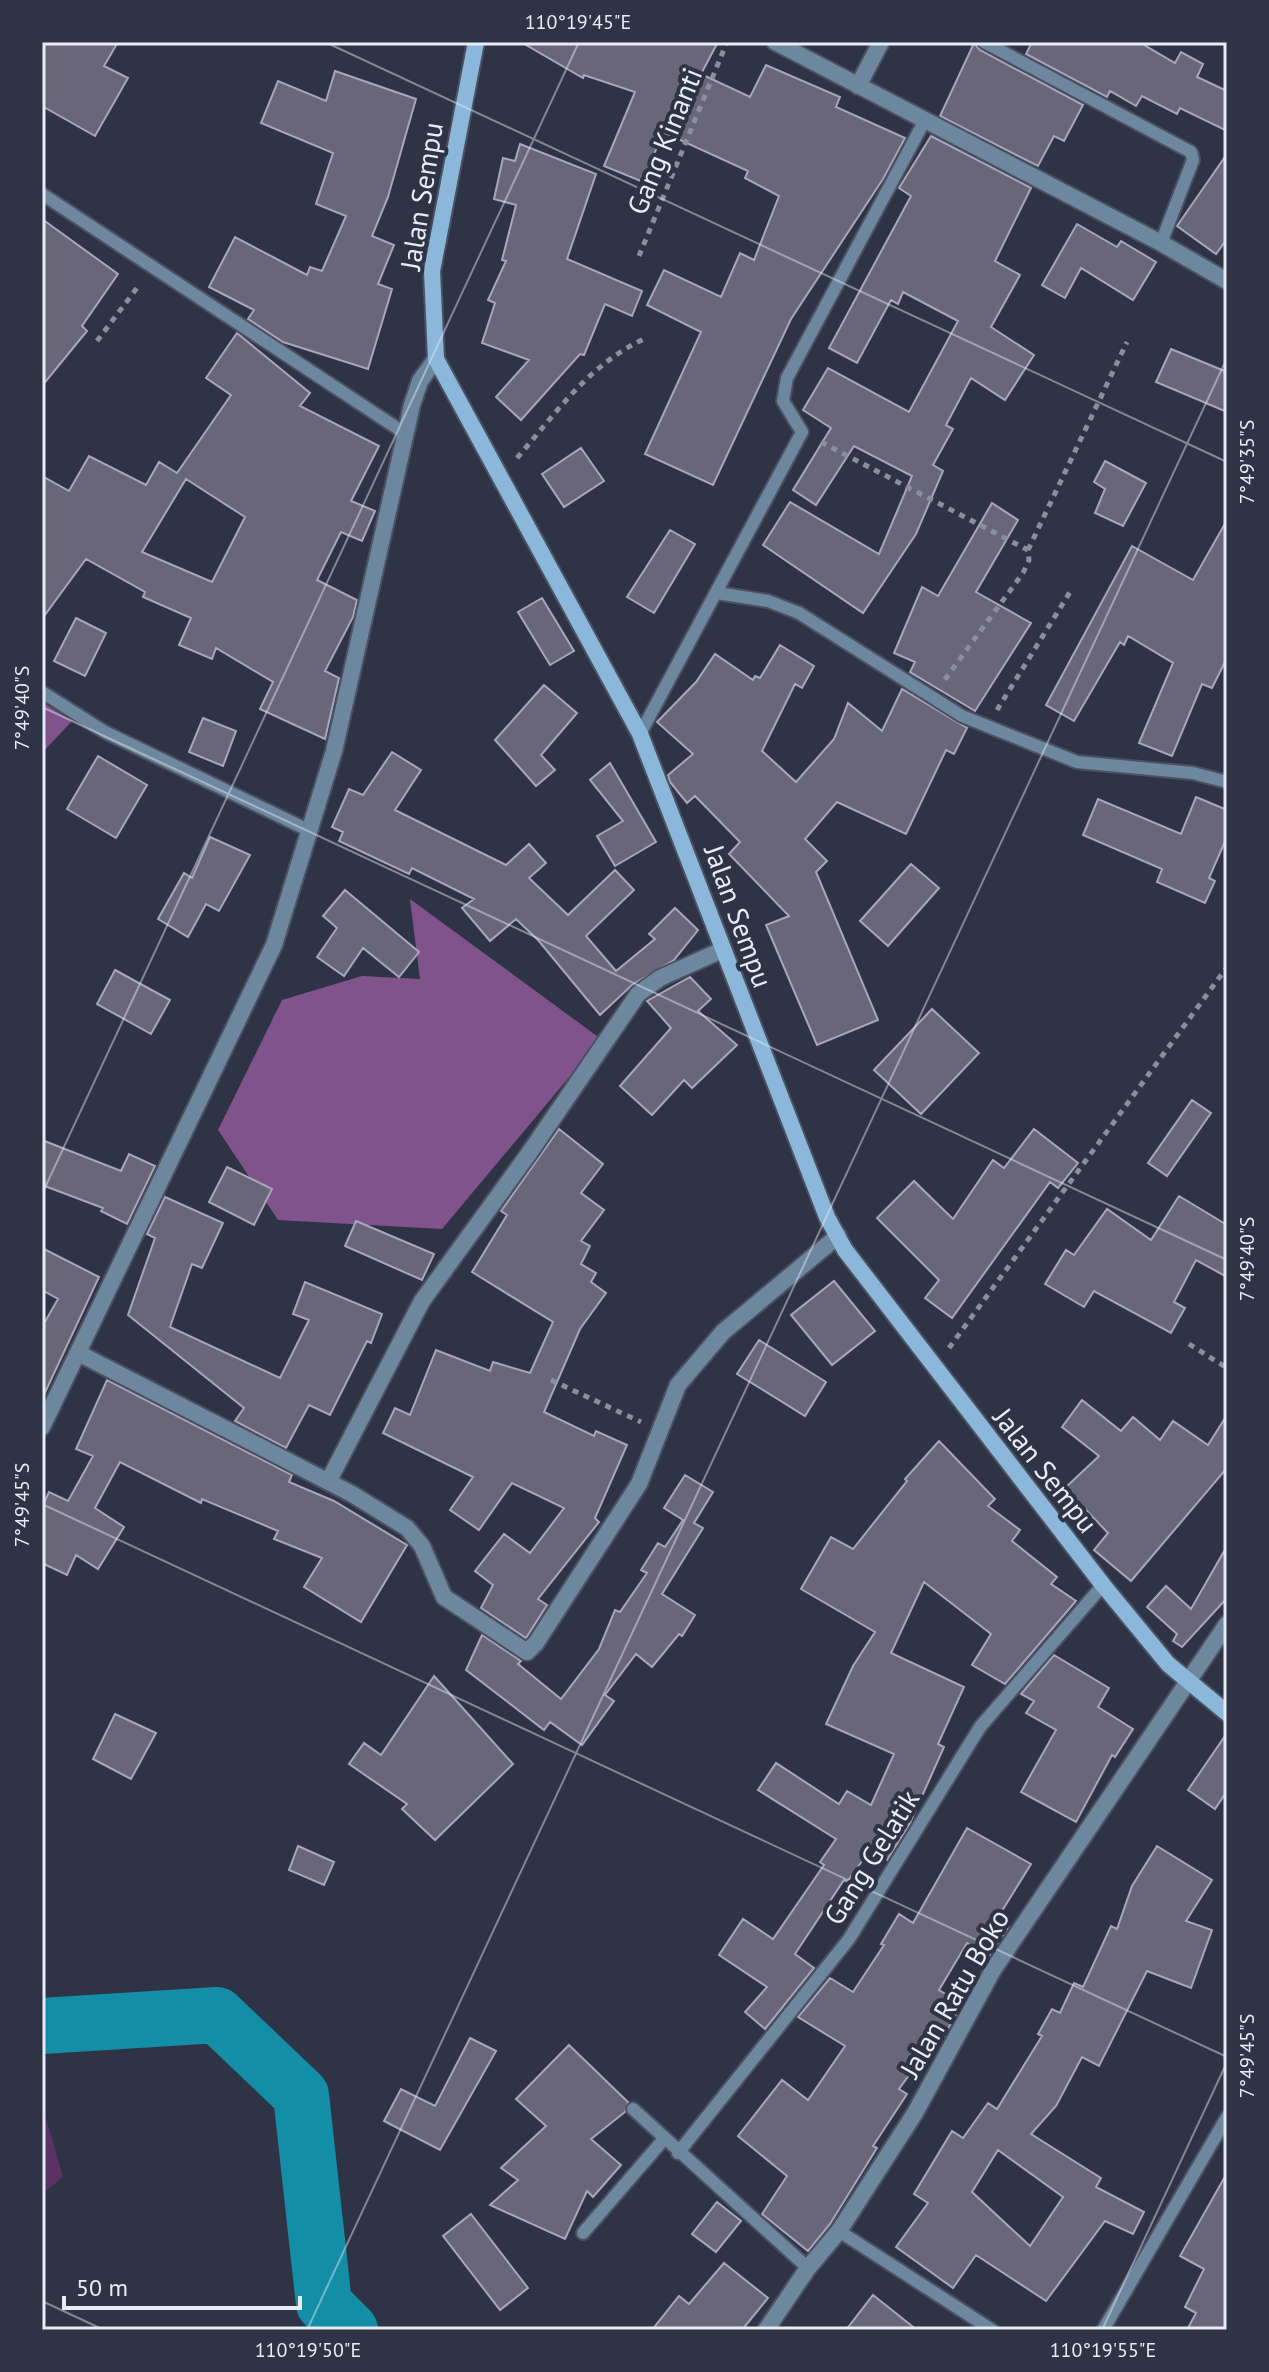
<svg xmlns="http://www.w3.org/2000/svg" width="1269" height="2372" font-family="'PT Sans',sans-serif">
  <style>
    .green { fill: #5b3265 }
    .forest { fill: #80538c }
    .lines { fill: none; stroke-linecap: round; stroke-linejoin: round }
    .river { stroke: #148da6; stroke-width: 56 }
    .building { fill: #6a667a; stroke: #a9a5bb; stroke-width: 2; fill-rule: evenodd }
    .lane-casing { stroke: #4c5161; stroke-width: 16 }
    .street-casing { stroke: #4c5161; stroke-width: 20 }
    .secondary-casing { stroke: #4c5161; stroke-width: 20 }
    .path { stroke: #8a8f9d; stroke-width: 5; stroke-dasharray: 6 6; stroke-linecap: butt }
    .lane { stroke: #6d889e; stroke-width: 12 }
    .street { stroke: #6d889e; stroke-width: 16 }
    .secondary { stroke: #8bb7db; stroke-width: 16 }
    .ticks { fill: none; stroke: #e8ecf7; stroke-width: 2; stroke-opacity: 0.45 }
    .labels { text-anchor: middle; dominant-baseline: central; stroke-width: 8; stroke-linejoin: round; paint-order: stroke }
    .street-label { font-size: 28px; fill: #e8ecf7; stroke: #2e3445 }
    .neatline { fill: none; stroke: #e8ecf7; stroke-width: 3 }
    .ticks-label { font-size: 20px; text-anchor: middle; fill: #e8ecf7 }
  </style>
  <rect width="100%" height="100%" fill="#2e3445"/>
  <!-- green -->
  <path class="green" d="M 42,2104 L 63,2177 L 42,2194 Z"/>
  <!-- forest -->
  <path class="forest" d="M 42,702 L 72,721 L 42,753 Z
    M 410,899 L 601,1039 L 442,1229 L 278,1220 L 218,1130 L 282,1000 L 362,976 L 420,979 Z"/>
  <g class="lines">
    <!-- river -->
    <path class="river" d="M 42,2026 L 217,2015 L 301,2095 L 324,2304 L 350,2330"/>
  </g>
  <!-- building -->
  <path class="building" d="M 42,42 L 118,42 L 104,66 L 128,78 L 95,136 L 42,106 Z
    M 521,42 L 718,42 L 701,74 L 750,97 L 766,65 L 840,97 L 836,107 L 905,138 L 883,179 L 791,319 L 713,485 L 645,454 L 701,332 L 647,305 L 664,270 L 721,297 L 740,253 L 754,260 L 779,196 L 745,178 L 748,171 L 663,132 L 643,182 L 604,166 L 635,92 L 584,75 L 583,78 Z
    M 1032,42 L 1139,42 L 1175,63 L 1181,52 L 1203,64 L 1197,77 L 1227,91 L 1227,131 L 1180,108 L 1177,114 L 1142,96 L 1136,106 L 1110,91 L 1107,97 L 1026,54 Z
    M 974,43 L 980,50 L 1083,105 L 1064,141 L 1054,136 L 1038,166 L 940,116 Z
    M 335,71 L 416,99 L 388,197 L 372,236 L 394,245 L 378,284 L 392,289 L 368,369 L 283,342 L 248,319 L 254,310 L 209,287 L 235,237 L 307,275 L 310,267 L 322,271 L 346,216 L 316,204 L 333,153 L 261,123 L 278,81 L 326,101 Z
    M 931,136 L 1031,188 L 995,261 L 1020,275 L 991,327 L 1034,355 L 1005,400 L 971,378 L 946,425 L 953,429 L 933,465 L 943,471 L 916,534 L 863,613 L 763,545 L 790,502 L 879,554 L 912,476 L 854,446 L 816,505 L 793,490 L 831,428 L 803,410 L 828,368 L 909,412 L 958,321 L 903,292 L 898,304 L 891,300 L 857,363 L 829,348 L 911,196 L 899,188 Z
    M 520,144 L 596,174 L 567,259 L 642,291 L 632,316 L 605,304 L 584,355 L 580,354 L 521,420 L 496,397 L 529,360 L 482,343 L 495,303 L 488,300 L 506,261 L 502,260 L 516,205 L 494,199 L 503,158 L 515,161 Z
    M 1227,154 L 1227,239 L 1216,254 L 1177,226 Z
    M 42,219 L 118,274 L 82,326 L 87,331 L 42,386 Z
    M 1077,224 L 1117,247 L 1121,241 L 1156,262 L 1133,300 L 1081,268 L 1065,298 L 1042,285 Z
    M 237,333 L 310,393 L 300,406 L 379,446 L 351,501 L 375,511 L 362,541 L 341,532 L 317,580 L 357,600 L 353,617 L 325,671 L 339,678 L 325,739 L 260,709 L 273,682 L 216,648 L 212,659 L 179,645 L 191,618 L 143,597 L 145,592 L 86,559 L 42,619 L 42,476 L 69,491 L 89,456 L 146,485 L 159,462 L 177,473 L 231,395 L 206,378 ZM 186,479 L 245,517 L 212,582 L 142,552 Z
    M 1171,349 L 1227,372 L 1227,412 L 1156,382 Z
    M 581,448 L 604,481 L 564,507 L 542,474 Z
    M 1105,461 L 1146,483 L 1123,526 L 1095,513 L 1105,489 L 1094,482 Z
    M 992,503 L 1018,520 L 976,592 L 1031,623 L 975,711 L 910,672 L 915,662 L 894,653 L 922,587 L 938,596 Z
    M 1227,520 L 1227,658 L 1212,688 L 1202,684 L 1172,756 L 1139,743 L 1173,663 L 1128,636 L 1124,645 L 1120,642 L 1074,721 L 1046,705 L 1132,546 L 1193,580 Z
    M 670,530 L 695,544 L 654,613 L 627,597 Z
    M 542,598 L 574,651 L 550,665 L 518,612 Z
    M 76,618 L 106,633 L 85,676 L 54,661 Z
    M 780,645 L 814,666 L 802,688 L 795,684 L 762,751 L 796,782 L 834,739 L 848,703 L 882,731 L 902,689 L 967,728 L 954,754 L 946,750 L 906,834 L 837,802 L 805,839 L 827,861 L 816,872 L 878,1020 L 817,1045 L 766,925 L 789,916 L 729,854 L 740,842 L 695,796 L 687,803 L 670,782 L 668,775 L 693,754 L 657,722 L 696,682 L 715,654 L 753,680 L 755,676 L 760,678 Z
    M 544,685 L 577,713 L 541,755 L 555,770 L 536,786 L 495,740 Z
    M 203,718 L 236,731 L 223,766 L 189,752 Z
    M 392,752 L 421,770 L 395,810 L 506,865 L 529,844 L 546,863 L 529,878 L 568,915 L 615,870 L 634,890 L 586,936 L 616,971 L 655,939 L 649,934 L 675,908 L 698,930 L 674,960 L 632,985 L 600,1015 L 538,940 L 516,919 L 490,941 L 462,908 L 474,899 L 412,868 L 409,874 L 339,841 L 343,832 L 332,827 L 349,789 L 363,795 Z
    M 98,756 L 147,785 L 116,838 L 67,809 Z
    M 610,763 L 656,842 L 615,866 L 597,836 L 623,821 L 590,780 Z
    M 1196,797 L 1227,810 L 1227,837 L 1209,878 L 1215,881 L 1205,903 L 1157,882 L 1162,869 L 1083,835 L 1098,799 L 1181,834 Z
    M 210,837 L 250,855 L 219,911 L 206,904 L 188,937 L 158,919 L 184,873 L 192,878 Z
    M 911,864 L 939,888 L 888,946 L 860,921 Z
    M 345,890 L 419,952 L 399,977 L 363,948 L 344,976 L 317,957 L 337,928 L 323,916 Z
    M 115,970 L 170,1000 L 151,1034 L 97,1004 Z
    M 690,977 L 711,999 L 698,1011 L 737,1045 L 692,1088 L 684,1080 L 652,1115 L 620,1086 L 671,1028 L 647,1001 Z
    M 932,1009 L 979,1053 L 921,1114 L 874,1070 Z
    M 1192,1100 L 1211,1113 L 1167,1176 L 1148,1163 Z
    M 559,1129 L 603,1164 L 581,1193 L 604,1210 L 581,1241 L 590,1246 L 581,1264 L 596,1273 L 591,1282 L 606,1293 L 580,1329 L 544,1412 L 594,1436 L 596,1431 L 627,1445 L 595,1518 L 599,1522 L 538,1599 L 547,1605 L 526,1638 L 481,1608 L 493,1585 L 475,1571 L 504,1534 L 530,1553 L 564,1508 L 512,1483 L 479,1530 L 450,1510 L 473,1477 L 383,1433 L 395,1408 L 410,1415 L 436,1350 L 490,1371 L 493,1362 L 530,1373 L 553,1322 L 472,1272 L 507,1215 L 501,1211 Z
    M 1034,1129 L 1078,1163 L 1058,1188 L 1050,1182 L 952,1318 L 925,1298 L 939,1280 L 877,1218 L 914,1181 L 953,1219 L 993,1160 L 1004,1168 Z
    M 42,1140 L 121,1171 L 129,1154 L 155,1166 L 127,1224 L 101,1211 L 103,1208 L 42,1185 Z
    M 227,1167 L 272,1189 L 254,1225 L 209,1202 Z
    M 1179,1196 L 1227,1225 L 1227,1277 L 1196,1260 L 1174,1302 L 1185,1308 L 1171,1333 L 1094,1291 L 1084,1307 L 1045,1284 L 1066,1250 L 1074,1255 L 1107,1209 L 1151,1240 Z
    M 165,1197 L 223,1223 L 202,1268 L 192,1264 L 170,1327 L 280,1378 L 309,1320 L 293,1314 L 305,1282 L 382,1314 L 371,1343 L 367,1341 L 330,1415 L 309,1405 L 286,1448 L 235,1421 L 244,1408 L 128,1315 L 155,1238 L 147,1234 Z
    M 356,1221 L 434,1254 L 422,1280 L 345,1246 Z
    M 42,1248 L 99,1277 L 42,1399 L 42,1327 L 58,1299 L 42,1290 Z
    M 834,1281 L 875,1331 L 832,1365 L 791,1315 Z
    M 759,1340 L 826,1382 L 805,1416 L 737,1374 Z
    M 107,1380 L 292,1475 L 289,1482 L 334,1501 L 407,1545 L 361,1622 L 304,1587 L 322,1558 L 274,1539 L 278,1531 L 202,1499 L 201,1503 L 120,1462 L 95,1508 L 124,1527 L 98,1569 L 76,1555 L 67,1575 L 42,1563 L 42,1507 L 49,1492 L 68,1501 L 93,1456 L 76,1449 Z
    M 1082,1400 L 1121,1431 L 1133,1417 L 1160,1440 L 1173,1421 L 1208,1445 L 1227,1415 L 1227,1468 L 1131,1581 L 1094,1550 L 1108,1533 L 1065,1488 L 1099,1456 L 1062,1427 Z
    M 939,1441 L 995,1499 L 988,1506 L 1020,1530 L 1012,1541 L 1057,1577 L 1051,1584 L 1076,1601 L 1005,1684 L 972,1665 L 991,1634 L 924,1582 L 891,1653 L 964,1687 L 938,1744 L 944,1747 L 910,1823 L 887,1860 L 870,1850 L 847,1882 L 844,1880 L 795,1954 L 814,1968 L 765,2029 L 745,2012 L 767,1987 L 719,1955 L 743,1919 L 773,1939 L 824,1865 L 820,1862 L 836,1839 L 758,1790 L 776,1763 L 839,1804 L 847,1791 L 871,1805 L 894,1754 L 826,1724 L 853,1666 L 875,1632 L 801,1589 L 831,1537 L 853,1549 L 907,1481 L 905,1479 Z
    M 685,1475 L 713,1492 L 694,1523 L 703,1528 L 662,1594 L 695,1615 L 682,1636 L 679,1634 L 652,1667 L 636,1654 L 605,1695 L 614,1701 L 582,1745 L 550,1722 L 544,1730 L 466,1670 L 482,1635 L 521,1661 L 518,1664 L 561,1699 L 599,1649 L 615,1610 L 620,1612 L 647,1573 L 641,1570 L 658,1543 L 665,1547 L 683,1520 L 664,1508 Z
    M 1227,1546 L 1227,1598 L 1182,1647 L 1173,1641 L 1177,1634 L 1147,1607 L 1166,1586 L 1191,1609 Z
    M 1054,1655 L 1109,1688 L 1098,1707 L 1133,1729 L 1115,1757 L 1112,1755 L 1076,1822 L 1021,1792 L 1056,1730 L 1026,1713 L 1034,1701 L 1021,1694 Z
    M 434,1676 L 513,1764 L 435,1840 L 402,1809 L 407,1804 L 349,1764 L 364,1743 L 381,1755 Z
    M 115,1714 L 156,1733 L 131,1779 L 93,1759 Z
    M 1227,1733 L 1227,1791 L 1215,1809 L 1188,1790 Z
    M 967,1828 L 1031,1864 L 997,1919 L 1009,1926 L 989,1956 L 967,1943 L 939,1990 L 962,2004 L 942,2039 L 937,2037 L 899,2089 L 907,2094 L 873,2146 L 877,2148 L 830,2224 L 808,2251 L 762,2214 L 787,2176 L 738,2136 L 782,2080 L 808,2100 L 845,2046 L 798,2017 L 830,1978 L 853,1992 L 884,1945 L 881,1944 L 899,1914 L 913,1923 Z
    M 298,1846 L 334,1862 L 324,1885 L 289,1870 Z
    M 1157,1846 L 1212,1880 L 1186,1921 L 1212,1930 L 1191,1988 L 1147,1971 L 1099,2066 L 1082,2057 L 1056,2106 L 1031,2134 L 1101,2178 L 1096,2187 L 1144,2212 L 1133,2234 L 1105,2221 L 1046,2301 L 976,2255 L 953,2288 L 896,2247 L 928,2203 L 914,2194 L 952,2131 L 963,2138 L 988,2103 L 997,2109 L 1042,2036 L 1038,2034 L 1052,2009 L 1060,2013 L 1074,1983 L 1083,1987 L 1111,1926 L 1117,1929 L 1132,1886 ZM 998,2150 L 1063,2197 L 1030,2246 L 972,2192 Z
    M 470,2038 L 496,2051 L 440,2150 L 384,2121 L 401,2089 L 435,2106 Z
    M 569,2045 L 628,2102 L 625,2112 L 591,2139 L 621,2165 L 593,2197 L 587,2191 L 565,2239 L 490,2205 L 518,2180 L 501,2168 L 546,2126 L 516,2099 Z
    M 1227,2173 L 1227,2330 L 1187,2330 L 1196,2313 L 1185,2307 L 1204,2269 L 1180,2256 Z
    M 717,2202 L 741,2221 L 716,2252 L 692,2234 Z
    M 471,2214 L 528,2288 L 500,2310 L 443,2236 Z
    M 724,2263 L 768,2298 L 742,2330 L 652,2330 L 679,2296 L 689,2304 Z
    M 873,2295 L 917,2330 L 846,2330 Z"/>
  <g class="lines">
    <!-- lane casing -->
    <g class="lane-casing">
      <path id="lane" d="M 984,42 L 1191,152 L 1193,160 L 1161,243
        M 42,194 L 406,434
        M 717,593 L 768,601 L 799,613 L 962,716 L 1077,762 L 1193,773 L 1227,782
        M 42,692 L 105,732 L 308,830
        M 640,734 L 802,432 L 783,401 L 787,378 L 925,120
        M 633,2109 L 808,2268
        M 678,2153 L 849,1939 L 980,1727 L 1103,1585
        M 839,2231 L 992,2330
        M 583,2233 L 664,2139
        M 1103,2330 L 1227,2117"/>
    </g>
    <!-- street casing -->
    <g class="street-casing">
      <path id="street" d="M 775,42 L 1161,243 L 1227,281
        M 858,86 L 881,42
        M 80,1354 L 352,1494 L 407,1528 L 422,1546 L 444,1597 L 527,1652 L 536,1643 L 639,1484 L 678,1385 L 723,1332 L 838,1236
        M 42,1427 L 274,945 L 334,751 L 412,405 L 420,381 L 436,359
        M 328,1482 L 422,1301 L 530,1152 L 638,994 L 660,978 L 722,950
        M 766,2330 L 808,2268 L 839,2231 L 915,2113 L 993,1970 L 1227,1624"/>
    </g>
    <!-- secondary casing -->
    <g class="secondary-casing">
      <path id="secondary" d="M 476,42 L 432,271 L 436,359 L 640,734 L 827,1217 L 845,1250 L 1103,1585 L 1168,1664 L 1227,1713"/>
    </g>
    <!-- path -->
    <path class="path" d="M 639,256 L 727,42
      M 97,341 L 140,284
      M 821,442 L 1028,550 L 1029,560 L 1023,573 L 943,682
      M 517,458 C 557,412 589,364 646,338
      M 1028,550 L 1127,342
      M 997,710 L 1070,592
      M 1189,1344 L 1227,1368
      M 949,1348 L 1227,967
      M 551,1380 L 641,1422"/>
    <!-- lane -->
    <use href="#lane" class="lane"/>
    <!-- street -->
    <use href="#street" class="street"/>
    <!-- secondary -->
    <use href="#secondary" class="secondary"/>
  </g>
  <!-- ticks -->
  <path class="ticks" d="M 325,42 L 1227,462M 42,707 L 1227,1260M 42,1194 L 579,42M 42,1504 L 1227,2057M 42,2301 L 104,2330M 307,2330 L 1227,358M 1102,2330 L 1227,2062"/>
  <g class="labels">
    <!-- street labels -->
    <g class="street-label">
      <text transform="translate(664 141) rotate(-68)">Gang Kinanti</text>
      <text transform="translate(421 196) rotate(-81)">Jalan Sempu</text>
      <text transform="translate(739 916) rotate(70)">Jalan Sempu</text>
      <text transform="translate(1046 1470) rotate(52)">Jalan Sempu</text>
      <text transform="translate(871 1857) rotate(-58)">Gang Gelatik</text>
      <text transform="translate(954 1993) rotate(-60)">Jalan Ratu Boko</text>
    </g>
  </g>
  <!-- border -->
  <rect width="1269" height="2372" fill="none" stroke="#2e3445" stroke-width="88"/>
  <!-- scale -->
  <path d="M64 2296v12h236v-12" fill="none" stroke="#e8ecf7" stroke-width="4"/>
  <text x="76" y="2296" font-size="24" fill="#e8ecf7" stroke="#2e3445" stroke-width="6" paint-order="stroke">50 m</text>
  <rect x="44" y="44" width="1181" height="2284" class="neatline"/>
  <g class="ticks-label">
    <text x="578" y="29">110°19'45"E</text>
    <text transform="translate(1247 462) rotate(-90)" y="7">7°49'35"S</text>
    <text transform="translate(22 708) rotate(-90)" y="7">7°49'40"S</text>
    <text transform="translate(1247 1259) rotate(-90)" y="7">7°49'40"S</text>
    <text transform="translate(22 1505) rotate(-90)" y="7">7°49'45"S</text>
    <text transform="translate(1247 2056) rotate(-90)" y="7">7°49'45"S</text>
    <text x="308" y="2357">110°19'50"E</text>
    <text x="1103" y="2357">110°19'55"E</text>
  </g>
</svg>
